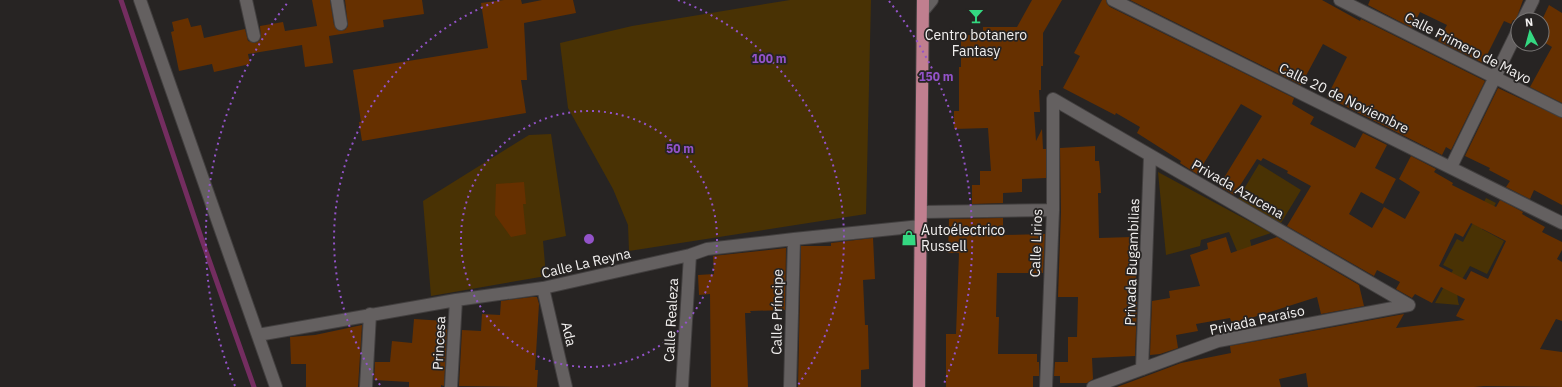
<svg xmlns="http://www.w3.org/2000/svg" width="1562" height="387" font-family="'IBM Plex Sans',sans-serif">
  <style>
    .green { fill: #493204 }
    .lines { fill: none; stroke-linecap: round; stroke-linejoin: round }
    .stream { stroke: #742d60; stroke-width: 5 }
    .building { fill: #663000; fill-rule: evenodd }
    .minor-casing { stroke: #423f3f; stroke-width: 14 }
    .major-casing { stroke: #423f3f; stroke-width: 14 }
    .minor { stroke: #646060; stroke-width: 12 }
    .major { stroke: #c07f8f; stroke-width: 12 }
    .ring { fill: none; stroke: #9353c9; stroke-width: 2; stroke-dasharray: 2 4 }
    .labels { text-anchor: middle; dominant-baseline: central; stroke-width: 3.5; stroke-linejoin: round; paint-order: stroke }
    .poi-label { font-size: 14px; fill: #f3f1f0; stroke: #272423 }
    .street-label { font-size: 14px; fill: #f3f1f0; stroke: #272423 }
    .centre { fill: #9353c9; stroke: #272423; stroke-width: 2 }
    .ring-label { font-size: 12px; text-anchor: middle; font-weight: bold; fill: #9353c9; stroke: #272423; stroke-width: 3.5; stroke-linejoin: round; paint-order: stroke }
  </style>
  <rect width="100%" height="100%" fill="#272423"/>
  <!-- green -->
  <path class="green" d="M 790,0 L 871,0 L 866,214 L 629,251 L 628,225 L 613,189 L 568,108 L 560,43 L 632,26 Z
    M 551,134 L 566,236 L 543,241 L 546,276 L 431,296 L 423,201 L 529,135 Z
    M 1259,164 L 1301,190 L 1281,223 L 1238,199 Z
    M 1158,172 L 1271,233 L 1250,240 L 1253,253 L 1240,258 L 1229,232 L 1201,240 L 1200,246 L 1166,255 Z
    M 1486,198 L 1496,203 L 1482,229 L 1504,241 L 1487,274 L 1470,266 C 1462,280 1454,288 1459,305 L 1435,303 L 1453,270 L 1443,265 L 1457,239 L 1463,242 Z"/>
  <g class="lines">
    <!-- stream -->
    <path class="stream" d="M 121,0 L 202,240 L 254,387"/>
  </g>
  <!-- building -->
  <path class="building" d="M 312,0 L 330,0 L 334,25 L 339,31 L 345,30 L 348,26 L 345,0 L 422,0 L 424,14 L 383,20 L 384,27 L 329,36 L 333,63 L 305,67 L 302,45 L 248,54 L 250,64 L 214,72 L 212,64 L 179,71 L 171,32 L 174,31 L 172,22 L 188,18 L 191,27 L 201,25 L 204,38 L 245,29 L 248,41 L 255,43 L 259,41 L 261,38 L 260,26 L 283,22 L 285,31 L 317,26 Z
    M 504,0 L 521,0 L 522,4 L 542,0 L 573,0 L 576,13 L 524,23 L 527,80 L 521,80 L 526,113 L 362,141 L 359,122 L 361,122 L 353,70 L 488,48 L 481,3 Z
    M 1032,0 L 1062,0 L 1043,33 L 1043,66 L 1041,66 L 1041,90 L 1039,90 L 1040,112 L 1034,112 L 1036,141 L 1042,129 L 1043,149 L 1046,149 L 1046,178 L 1022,179 L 1022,192 L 1003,193 L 1003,203 L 972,204 L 972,185 L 980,185 L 980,171 L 991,171 L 988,128 L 954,129 L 954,111 L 959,111 L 959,67 L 961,67 L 961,35 L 983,35 L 983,27 L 1017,27 Z
    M 1102,0 L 1106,0 L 1107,4 L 1110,7 L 1294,98 L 1292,104 L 1314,117 L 1310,124 L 1355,148 L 1363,133 L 1387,145 L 1375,168 L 1396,179 L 1383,204 L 1361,192 L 1349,214 L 1372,228 L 1384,207 L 1405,219 L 1420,192 L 1399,179 L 1411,156 L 1436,169 L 1434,172 L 1453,183 L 1452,185 L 1496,207 L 1500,200 L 1523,212 L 1522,214 L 1545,227 L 1542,232 L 1562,242 L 1562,250 L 1557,259 L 1562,262 L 1562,321 L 1556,319 L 1540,349 L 1562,352 L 1562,387 L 1484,386 L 1474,387 L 1308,387 L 1306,373 L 1279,379 L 1281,387 L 1117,387 L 1181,363 L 1231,353 L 1230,346 L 1404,314 L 1396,328 L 1465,320 L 1456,316 L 1465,299 L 1441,287 L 1432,303 L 1415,294 L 1412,298 L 1396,289 L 1400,282 L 1377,270 L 1374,276 L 1287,226 L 1311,186 L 1287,173 L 1288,171 L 1263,158 L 1261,161 L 1257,159 L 1234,195 L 1219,186 L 1262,116 L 1241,104 L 1197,174 L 1180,163 L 1181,161 L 1137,133 L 1140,127 L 1116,113 L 1115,115 L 1063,88 L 1080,56 L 1074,53 ZM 1471,223 L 1506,241 L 1488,279 L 1471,271 L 1466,280 L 1439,266 L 1455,233 L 1463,237 Z
    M 1130,0 L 1322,0 L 1360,21 L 1361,19 L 1485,81 L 1451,150 L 1446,147 L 1442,155 L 1327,97 L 1347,57 L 1323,44 L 1301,85 Z
    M 1370,0 L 1523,0 L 1516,20 L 1513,20 L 1511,24 L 1504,21 L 1483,63 L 1438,41 L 1447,25 L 1420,12 L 1412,28 L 1368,5 Z
    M 1549,5 L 1562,13 L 1562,103 L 1530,87 L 1552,47 L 1542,41 L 1542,20 L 1531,20 L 1534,15 L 1542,20 Z
    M 1498,88 L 1562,118 L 1562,205 L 1534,190 L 1530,199 L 1506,187 L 1510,181 L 1489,170 L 1490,168 L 1465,156 Z
    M 1095,146 L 1095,161 L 1099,161 L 1100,171 L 1101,193 L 1098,193 L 1099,238 L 1132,237 L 1132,275 L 1136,275 L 1137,304 L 1135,356 L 1092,358 L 1093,379 L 1087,383 L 1060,383 L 1060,376 L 1054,376 L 1055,362 L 1068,362 L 1068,337 L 1077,337 L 1078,297 L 1058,297 L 1061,212 L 1060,148 Z
    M 524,182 L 526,204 L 523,204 L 526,234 L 511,237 L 495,215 L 496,184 Z
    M 1003,218 L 1003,235 L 1045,234 L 1043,273 L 997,273 L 996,317 L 999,317 L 998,354 L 1037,354 L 1037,362 L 1039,362 L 1039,376 L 1033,376 L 1033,387 L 946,387 L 946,334 L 956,334 L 959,253 L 948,253 L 949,219 Z
    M 1226,237 L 1231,253 L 1277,237 L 1359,285 L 1364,306 L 1321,314 L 1317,297 L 1232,324 L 1230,318 L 1196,324 L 1198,331 L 1176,335 L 1178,348 L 1160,354 L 1150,355 L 1152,301 L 1170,298 L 1169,291 L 1200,286 L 1190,255 L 1208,249 L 1207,243 Z
    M 873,238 L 875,279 L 863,280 L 865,325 L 868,325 L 869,369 L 861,370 L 861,387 L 798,387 L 801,246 L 831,246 L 831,243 Z
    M 786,248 L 785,310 L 750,311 L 751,313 L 745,313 L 748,387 L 711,387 L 710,294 L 699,295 L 698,275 L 714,274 L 713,256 Z
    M 532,297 L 537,297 L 539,304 L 535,370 L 538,370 L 537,387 L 459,386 L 462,330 L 481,331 L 482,314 L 500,315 L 501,301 Z
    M 414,319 L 445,321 L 444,329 L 447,329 L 444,386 L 441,385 L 441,387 L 409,387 L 409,382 L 374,380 L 375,362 L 390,362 L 392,341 L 412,343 Z
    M 362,325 L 358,387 L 306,387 L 306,364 L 291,364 L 290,337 L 315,335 Z"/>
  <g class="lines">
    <!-- minor casing -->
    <g class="minor-casing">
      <path id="minor" d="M 140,0 L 276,387
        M 246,0 L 254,36
        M 337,0 L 341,24
        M 1113,0 L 1562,223
        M 1340,0 L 1562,111
        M 923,11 L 932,0
        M 1523,20 L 1533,0
        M 1053,99 L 1409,305
        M 1451,167 L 1518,30
        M 921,212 L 1053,210
        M 543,288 L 566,387
        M 258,335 L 456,300 L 543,288 L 690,255 L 707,249 L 794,239 L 921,226
        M 1142,369 L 1150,156
        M 366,387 L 370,314
        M 451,387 L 456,300
        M 682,387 L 690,255
        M 790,387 L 794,239
        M 1046,387 L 1053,210 L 1053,99
        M 1093,387 L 1218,341 L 1409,305"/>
    </g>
    <!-- major casing -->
    <g class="major-casing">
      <path id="major" d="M 919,387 L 923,0"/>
    </g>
    <!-- minor -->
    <use href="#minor" class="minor"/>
    <!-- major -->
    <use href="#major" class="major"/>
  </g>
  <!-- distance rings -->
  <g class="ring">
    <circle cx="589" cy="239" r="128"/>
    <path d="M380 385A255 255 0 0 1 500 0M678 0A255 255 0 0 1 798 385"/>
    <path d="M235 386A383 383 0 0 1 289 1M889 1A383 383 0 0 1 943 386"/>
  </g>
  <!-- icons -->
  <defs>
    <g id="bar-bare" transform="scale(1.2)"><path d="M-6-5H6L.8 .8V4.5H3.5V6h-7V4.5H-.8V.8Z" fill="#34d881" stroke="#272423" stroke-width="2.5" paint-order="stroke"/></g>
    <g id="shop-bare" transform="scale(1.2)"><path d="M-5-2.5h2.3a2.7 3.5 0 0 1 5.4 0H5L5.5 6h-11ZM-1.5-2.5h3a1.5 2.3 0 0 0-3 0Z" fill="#34d881" stroke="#272423" stroke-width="2.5" paint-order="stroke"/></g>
  </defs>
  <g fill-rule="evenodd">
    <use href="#bar-bare" x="976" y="16"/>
    <use href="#shop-bare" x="909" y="238"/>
  </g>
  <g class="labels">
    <!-- poi labels -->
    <g class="poi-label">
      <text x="976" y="35">Centro botanero<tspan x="976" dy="16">Fantasy</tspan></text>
      <text x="921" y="230" text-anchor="start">Autoélectrico<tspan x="921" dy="16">Russell</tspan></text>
    </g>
    <!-- street labels -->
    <g class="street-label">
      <text transform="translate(1468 48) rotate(27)">Calle Primero de Mayo</text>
      <text transform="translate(1344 98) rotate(26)">Calle 20 de Noviembre</text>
      <text transform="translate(1238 189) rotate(30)">Privada Azucena</text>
      <text transform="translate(1036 243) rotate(-88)">Calle Lirios</text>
      <text transform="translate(1132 262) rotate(-88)">Privada Bugambilias</text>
      <text transform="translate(586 263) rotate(-13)">Calle La Reyna</text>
      <text transform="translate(777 312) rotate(-89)">Calle Príncipe</text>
      <text transform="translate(671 320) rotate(-87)">Calle Realeza</text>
      <text transform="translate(1257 320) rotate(-12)">Privada Paraíso</text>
      <text transform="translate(569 334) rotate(77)">Ada</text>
      <text transform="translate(439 343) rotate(-87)">Princesa</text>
    </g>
  </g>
  <circle cx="589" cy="239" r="6" class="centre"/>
  <g class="ring-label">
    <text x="769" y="63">100 m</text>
    <text x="936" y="81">150 m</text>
    <text x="680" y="153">50 m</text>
  </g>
  <!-- north arrow -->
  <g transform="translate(1530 32) rotate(354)"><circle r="19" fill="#272423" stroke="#797675"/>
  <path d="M0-3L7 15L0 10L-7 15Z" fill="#34d881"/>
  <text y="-6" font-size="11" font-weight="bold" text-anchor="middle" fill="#f3f1f0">N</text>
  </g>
</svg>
